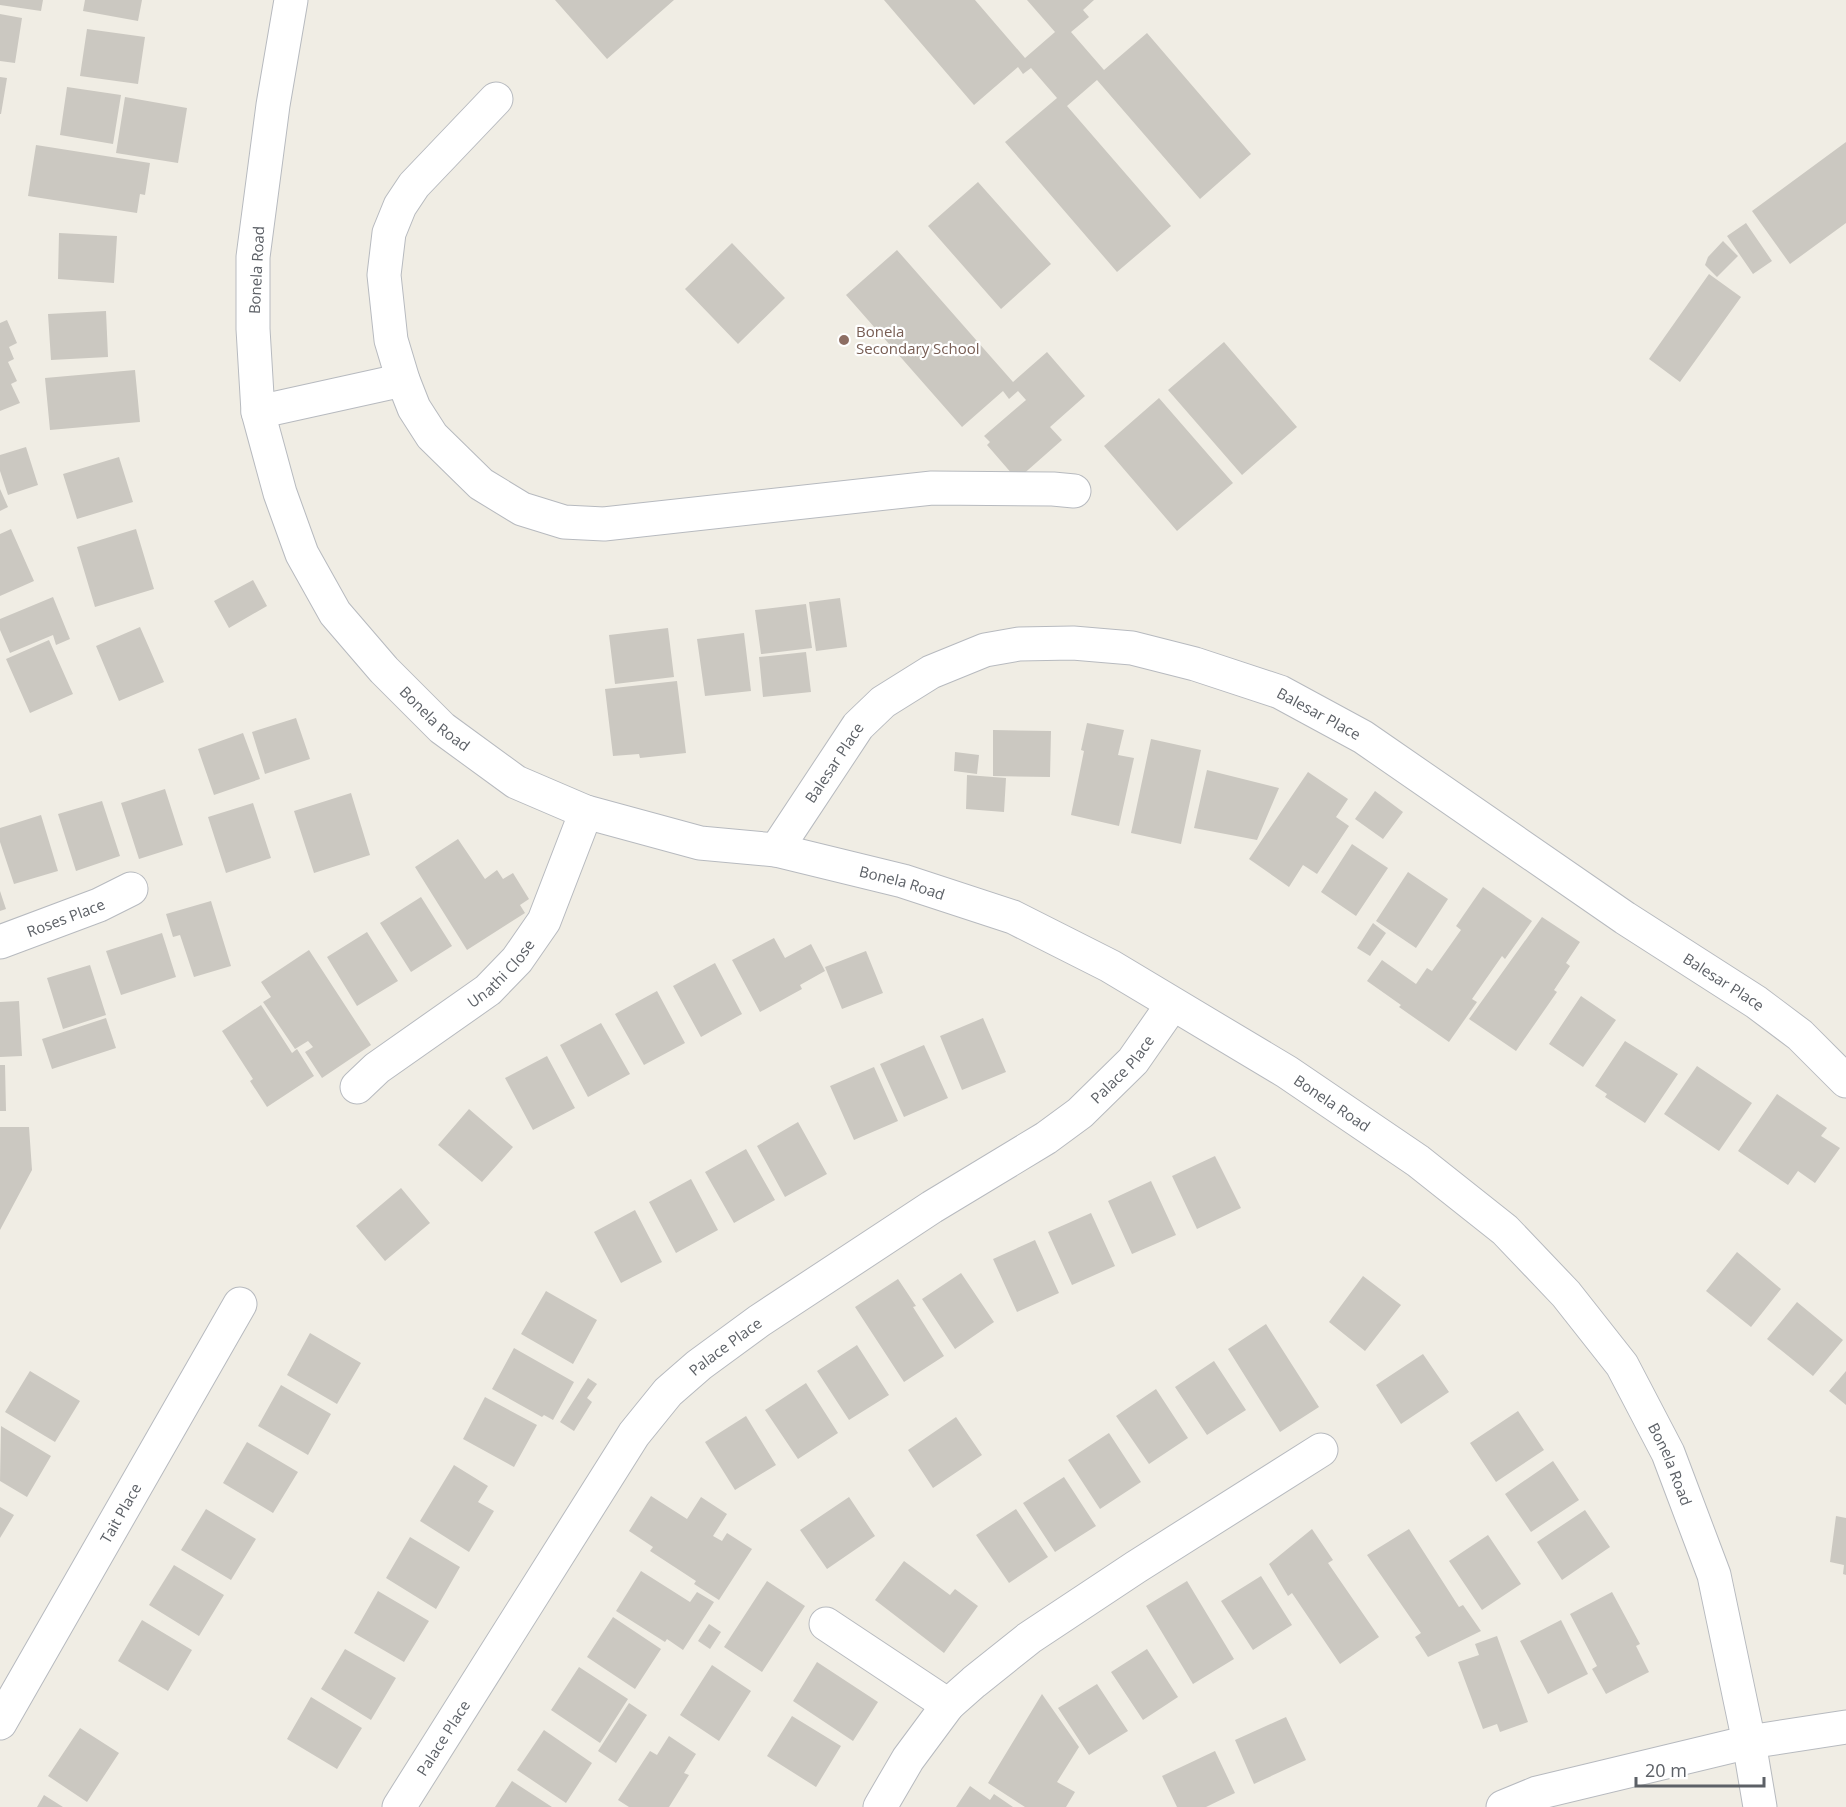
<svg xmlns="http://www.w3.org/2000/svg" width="1846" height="1807" font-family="'Open Sans',sans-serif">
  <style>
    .building { fill: #cbc8c1 }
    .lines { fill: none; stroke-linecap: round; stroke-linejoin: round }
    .minor-casing { stroke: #b7babf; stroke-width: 35 }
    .minor { stroke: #fff; stroke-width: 33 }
    .education-dot { fill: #8d6e63; stroke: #fff; stroke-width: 2 }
    .labels { text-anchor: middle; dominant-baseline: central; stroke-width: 4.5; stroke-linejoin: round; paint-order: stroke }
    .street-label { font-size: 15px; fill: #5c6066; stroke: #fff }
    .education-label { font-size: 15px; fill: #785e54; stroke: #fff; text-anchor: start }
  </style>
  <rect width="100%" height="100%" fill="#f0ede4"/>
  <!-- building -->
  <path class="building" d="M 0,0 L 43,0 L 41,11 L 0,5 Z
    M 85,0 L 142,0 L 138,21 L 83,11 Z
    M 555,0 L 674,0 L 607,59 Z
    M 884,0 L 975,0 L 1025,58 L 1055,32 L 1027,0 L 1094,0 L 1083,10 L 1089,17 L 1071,32 L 1104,70 L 1147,33 L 1251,154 L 1200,199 L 1097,80 L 1067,106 L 1171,226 L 1117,272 L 1005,142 L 1057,98 L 1031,68 L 1023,74 L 1018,67 L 974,105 Z
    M 0,14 L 22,18 L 15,63 L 0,61 Z
    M 87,29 L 145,37 L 138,84 L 80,76 Z
    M 0,77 L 7,78 L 1,114 L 0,114 Z
    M 67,87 L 121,95 L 113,144 L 60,135 Z
    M 125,97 L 187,108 L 178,163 L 116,153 Z
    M 1846,142 L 1846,223 L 1790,264 L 1752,211 Z
    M 36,145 L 150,163 L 145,195 L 140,194 L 137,213 L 28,196 Z
    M 978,182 L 1051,264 L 1001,309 L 928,226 Z
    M 1746,223 L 1772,261 L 1753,274 L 1727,236 Z
    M 59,233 L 117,236 L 114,283 L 58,279 Z
    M 1723,241 L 1738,256 L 1717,277 L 1705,265 L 1708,257 Z
    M 732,243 L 785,298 L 738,344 L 685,289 Z
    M 897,250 L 1013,382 L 1047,352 L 1085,396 L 1050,427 L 1062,440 L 1020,477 L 1013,475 L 987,445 L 990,442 L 984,436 L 1026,400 L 1018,391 L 1009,399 L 1003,391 L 962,427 L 846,295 Z
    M 1709,274 L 1741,297 L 1680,382 L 1649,359 Z
    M 106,311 L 108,357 L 51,360 L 48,314 Z
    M 7,320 L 17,343 L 9,347 L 14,359 L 8,362 L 17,381 L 11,384 L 20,403 L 0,411 L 0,323 Z
    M 1224,342 L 1297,427 L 1242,475 L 1168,390 Z
    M 135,370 L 140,422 L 50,430 L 45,378 Z
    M 1159,398 L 1233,483 L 1177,531 L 1104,446 Z
    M 26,447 L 38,485 L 8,495 L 0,471 L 0,455 Z
    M 119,457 L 133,502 L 77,519 L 63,474 Z
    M 0,489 L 8,507 L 0,511 Z
    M 11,529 L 34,581 L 0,596 L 0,534 Z
    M 136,529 L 154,589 L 95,607 L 77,547 Z
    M 253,580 L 267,606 L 229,628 L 214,601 Z
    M 53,597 L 70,639 L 56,645 L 53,635 L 10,653 L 0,630 L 0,619 Z
    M 840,598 L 847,647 L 816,651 L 809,602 Z
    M 806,604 L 812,648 L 761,654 L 755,610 Z
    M 140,627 L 164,682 L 119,701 L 96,646 Z
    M 668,628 L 674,677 L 615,684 L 609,635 Z
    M 744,633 L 751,691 L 705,696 L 697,639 Z
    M 49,640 L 73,694 L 30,713 L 6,659 Z
    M 806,652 L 811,692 L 763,697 L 759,657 Z
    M 677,681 L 686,753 L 640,758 L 639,754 L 613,756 L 605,689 Z
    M 296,718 L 310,759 L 265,774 L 252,732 Z
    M 1087,723 L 1124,730 L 1118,755 L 1134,758 L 1119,826 L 1071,815 L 1084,751 L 1081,750 Z
    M 993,730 L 1051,731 L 1050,777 L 993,776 Z
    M 243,733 L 260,779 L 214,795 L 198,749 Z
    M 1151,739 L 1201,750 L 1181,844 L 1131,833 Z
    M 955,752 L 979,755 L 977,774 L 954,771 Z
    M 1207,770 L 1279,788 L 1257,840 L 1194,828 Z
    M 1308,772 L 1348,799 L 1336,817 L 1349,826 L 1317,874 L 1303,865 L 1289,887 L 1249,859 Z
    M 967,775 L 1006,778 L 1004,812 L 966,809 Z
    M 165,789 L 183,845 L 139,859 L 121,803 Z
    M 1375,791 L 1403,812 L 1383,839 L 1355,819 Z
    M 351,793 L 370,855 L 314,873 L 294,811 Z
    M 102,801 L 120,856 L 76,871 L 58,814 Z
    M 253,803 L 271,858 L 226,873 L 208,817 Z
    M 41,815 L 58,871 L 14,884 L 0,842 L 0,828 Z
    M 458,839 L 485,879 L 497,870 L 503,879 L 513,873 L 529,899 L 520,905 L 525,913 L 467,950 L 415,867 Z
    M 1352,844 L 1388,868 L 1356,916 L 1321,892 Z
    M 1408,872 L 1448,899 L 1416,948 L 1376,921 Z
    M 1483,887 L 1532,921 L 1505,959 L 1502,956 L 1472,999 L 1477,1002 L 1449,1042 L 1399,1007 L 1401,1005 L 1367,981 L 1382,960 L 1416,984 L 1427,968 L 1432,971 L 1461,930 L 1456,926 Z
    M 0,891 L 6,909 L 0,911 Z
    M 421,897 L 452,946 L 411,972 L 380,923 Z
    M 211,901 L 231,966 L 194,977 L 180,935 L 173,937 L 166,914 Z
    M 1542,917 L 1580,942 L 1566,963 L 1570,966 L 1554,990 L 1557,992 L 1516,1051 L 1469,1019 Z
    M 1373,923 L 1386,933 L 1370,956 L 1357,948 Z
    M 367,932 L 398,981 L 357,1006 L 327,957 Z
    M 162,933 L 176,977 L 121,995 L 106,951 Z
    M 774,938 L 785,958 L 811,944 L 825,971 L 800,985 L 802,989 L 760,1012 L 732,960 Z
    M 309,950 L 371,1045 L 322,1078 L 305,1052 L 313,1047 L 308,1041 L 295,1049 L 263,1002 L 271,997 L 261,982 Z
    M 866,951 L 883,993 L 842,1009 L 825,967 Z
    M 715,963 L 742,1014 L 701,1037 L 673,986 Z
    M 90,965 L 106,1015 L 63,1029 L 47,978 Z
    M 657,991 L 685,1043 L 644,1065 L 615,1014 Z
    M 1581,996 L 1616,1020 L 1583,1067 L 1549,1044 Z
    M 19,1001 L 22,1056 L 0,1057 L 0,1002 Z
    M 261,1005 L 292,1053 L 297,1049 L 314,1076 L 267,1107 L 250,1081 L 253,1079 L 222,1031 Z
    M 106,1018 L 116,1048 L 52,1069 L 42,1039 Z
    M 983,1018 L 1006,1072 L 962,1090 L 940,1036 Z
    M 601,1023 L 630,1074 L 588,1097 L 560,1045 Z
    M 1625,1041 L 1678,1074 L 1645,1123 L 1605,1097 L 1607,1094 L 1595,1086 Z
    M 924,1045 L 948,1098 L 904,1117 L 880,1064 Z
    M 547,1056 L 575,1108 L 533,1130 L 505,1078 Z
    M 0,1065 L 5,1065 L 6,1111 L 0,1111 Z
    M 1697,1066 L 1752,1103 L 1719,1151 L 1664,1114 Z
    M 874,1067 L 898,1121 L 854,1140 L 830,1086 Z
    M 1777,1094 L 1827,1128 L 1821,1136 L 1840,1148 L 1815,1183 L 1798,1171 L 1788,1185 L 1738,1151 Z
    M 469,1109 L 513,1147 L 482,1182 L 438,1145 Z
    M 798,1122 L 827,1174 L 785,1197 L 757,1146 Z
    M 0,1127 L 29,1127 L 32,1170 L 0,1230 Z
    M 746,1149 L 775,1200 L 734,1223 L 705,1172 Z
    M 1215,1156 L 1241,1208 L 1197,1229 L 1172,1176 Z
    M 691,1179 L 718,1230 L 676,1253 L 649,1202 Z
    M 1151,1181 L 1176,1235 L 1132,1254 L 1108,1201 Z
    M 401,1188 L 430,1223 L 385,1261 L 356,1226 Z
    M 635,1210 L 662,1262 L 621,1283 L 594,1232 Z
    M 1091,1213 L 1115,1266 L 1072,1285 L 1048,1232 Z
    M 1035,1240 L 1059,1293 L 1017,1312 L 993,1259 Z
    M 1737,1252 L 1781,1289 L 1751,1327 L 1706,1291 Z
    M 961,1273 L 994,1322 L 955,1349 L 922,1299 Z
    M 1363,1276 L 1401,1305 L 1365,1351 L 1329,1322 Z
    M 898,1279 L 916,1306 L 913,1307 L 944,1356 L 904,1382 L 855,1307 Z
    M 546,1291 L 597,1320 L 573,1364 L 521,1334 Z
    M 1797,1302 L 1843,1340 L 1813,1376 L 1767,1339 Z
    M 1266,1324 L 1319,1407 L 1280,1432 L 1228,1349 Z
    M 310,1333 L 361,1363 L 337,1404 L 287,1375 Z
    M 857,1345 L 889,1395 L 849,1420 L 817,1371 Z
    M 514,1348 L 574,1382 L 553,1420 L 544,1415 L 542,1417 L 492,1389 Z
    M 1423,1354 L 1449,1392 L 1401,1424 L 1376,1385 Z
    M 1214,1361 L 1246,1410 L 1207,1435 L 1175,1387 Z
    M 30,1371 L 80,1401 L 55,1442 L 5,1412 Z
    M 1846,1371 L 1846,1405 L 1829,1391 Z
    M 588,1378 L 597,1384 L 587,1398 L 592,1402 L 574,1431 L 560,1422 Z
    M 806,1383 L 838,1433 L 798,1459 L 765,1410 Z
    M 281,1385 L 331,1414 L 308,1455 L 258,1426 Z
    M 1156,1389 L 1188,1438 L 1149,1464 L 1116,1416 Z
    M 485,1397 L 537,1425 L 514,1467 L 463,1439 Z
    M 1518,1411 L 1544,1450 L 1496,1482 L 1470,1443 Z
    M 746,1416 L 776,1465 L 735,1490 L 705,1442 Z
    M 956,1417 L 982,1455 L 933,1488 L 908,1450 Z
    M 1,1426 L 51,1456 L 27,1497 L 0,1481 Z
    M 1109,1433 L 1141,1482 L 1100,1509 L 1068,1460 Z
    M 247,1442 L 298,1472 L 273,1513 L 223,1483 Z
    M 1553,1461 L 1579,1500 L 1531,1532 L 1505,1494 Z
    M 454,1465 L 488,1486 L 478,1502 L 494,1511 L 469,1552 L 420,1521 Z
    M 1064,1477 L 1096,1526 L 1055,1552 L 1023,1503 Z
    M 651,1496 L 687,1519 L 701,1497 L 727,1514 L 713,1536 L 722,1541 L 727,1533 L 752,1549 L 719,1600 L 694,1584 L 696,1581 L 650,1551 L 653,1547 L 629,1531 Z
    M 849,1497 L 875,1536 L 827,1569 L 800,1530 Z
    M 0,1507 L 14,1515 L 0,1538 Z
    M 206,1509 L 256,1539 L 231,1580 L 181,1550 Z
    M 1016,1509 L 1048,1557 L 1009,1583 L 976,1535 Z
    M 1585,1510 L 1610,1547 L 1562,1580 L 1537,1542 Z
    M 1836,1516 L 1846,1518 L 1846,1575 L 1843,1574 L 1844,1565 L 1830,1562 Z
    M 1312,1529 L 1333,1560 L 1328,1563 L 1379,1637 L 1340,1664 L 1292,1593 L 1288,1596 L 1269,1564 Z
    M 1409,1529 L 1459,1607 L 1463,1605 L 1481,1631 L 1428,1657 L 1415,1637 L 1421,1633 L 1367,1555 Z
    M 1488,1535 L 1521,1584 L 1482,1610 L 1449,1561 Z
    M 410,1537 L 460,1567 L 436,1609 L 386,1578 Z
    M 904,1561 L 950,1595 L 955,1589 L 978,1606 L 944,1653 L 875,1600 Z
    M 174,1565 L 224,1595 L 199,1636 L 149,1605 Z
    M 641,1571 L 690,1602 L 697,1592 L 714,1602 L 683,1650 L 667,1639 L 665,1642 L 616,1611 Z
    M 1261,1576 L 1292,1625 L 1253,1650 L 1221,1601 Z
    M 767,1581 L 805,1606 L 762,1672 L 724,1647 Z
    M 1187,1581 L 1234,1659 L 1193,1684 L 1146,1606 Z
    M 378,1591 L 429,1621 L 404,1662 L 354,1633 Z
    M 1612,1592 L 1640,1644 L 1636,1646 L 1649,1672 L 1606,1694 L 1592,1669 L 1597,1666 L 1570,1614 Z
    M 613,1617 L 661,1649 L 635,1689 L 587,1657 Z
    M 142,1620 L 192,1650 L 168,1691 L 118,1661 Z
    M 1561,1620 L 1588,1674 L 1548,1694 L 1520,1641 Z
    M 709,1624 L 721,1632 L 710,1649 L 698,1641 Z
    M 1497,1636 L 1528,1722 L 1500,1732 L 1497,1724 L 1483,1729 L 1458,1662 L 1479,1655 L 1475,1644 Z
    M 345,1649 L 396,1678 L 371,1720 L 321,1689 Z
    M 1147,1649 L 1178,1697 L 1143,1720 L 1111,1672 Z
    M 817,1662 L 878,1702 L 853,1741 L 793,1701 Z
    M 712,1665 L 751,1691 L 719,1741 L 680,1715 Z
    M 579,1667 L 628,1699 L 600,1743 L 551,1710 Z
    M 1097,1684 L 1128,1731 L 1089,1755 L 1058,1708 Z
    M 1042,1694 L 1079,1747 L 1057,1782 L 1075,1792 L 1066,1807 L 1025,1807 L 988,1783 Z
    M 311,1697 L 362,1728 L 337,1769 L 287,1739 Z
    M 629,1703 L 647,1715 L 616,1763 L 598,1751 Z
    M 792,1716 L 841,1746 L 816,1787 L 767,1756 Z
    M 1286,1717 L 1306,1760 L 1254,1784 L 1235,1740 Z
    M 80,1728 L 119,1753 L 87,1802 L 48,1776 Z
    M 544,1730 L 592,1763 L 566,1803 L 517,1770 Z
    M 669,1736 L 696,1754 L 684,1773 L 689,1775 L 669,1807 L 629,1807 L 618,1800 L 650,1751 L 657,1755 Z
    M 1215,1751 L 1235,1793 L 1206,1807 L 1177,1807 L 1162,1776 Z
    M 512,1781 L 552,1807 L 495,1807 Z
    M 970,1786 L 990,1800 L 994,1794 L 1013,1807 L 956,1807 Z
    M 44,1795 L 63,1807 L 37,1807 Z"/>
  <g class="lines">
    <!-- minor casing -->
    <g class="minor-casing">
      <g id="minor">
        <path id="s1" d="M 291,0 L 273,105 L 253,257 L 253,329 L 258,412 L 280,493 L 302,554 L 335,613 L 384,670 L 442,728 L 516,782 L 586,812 L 700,843 L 776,850 L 903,881 L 1013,917 L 1110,966 L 1287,1072 L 1418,1161 L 1505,1230 L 1566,1294 L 1622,1365 L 1668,1453 L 1714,1575 L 1749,1742 L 1760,1807"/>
        <path d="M 496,99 L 414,185 L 400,206 L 389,233 L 384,275 L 391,340 L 403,380 L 414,408 L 432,436 L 481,484 L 522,509 L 564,522 L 604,524 L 932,488 L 1053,489 L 1074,491"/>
        <path d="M 258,412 L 403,380"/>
        <path id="s2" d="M 776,850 L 858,726 L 883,702 L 931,672 L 985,650 L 1019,644 L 1073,643 L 1132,648 L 1195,664 L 1280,692 L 1363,737 L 1625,918 L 1756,1002 L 1800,1035 L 1846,1081"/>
        <path id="s3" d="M 0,942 L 99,905 L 131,889"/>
        <path id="s4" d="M 357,1087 L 377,1068 L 488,990 L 517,960 L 544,921 L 586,812"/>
        <path d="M 826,1624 L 948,1705"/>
        <path id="s5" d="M 0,1723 L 240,1304"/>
        <path id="s6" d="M 399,1807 L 634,1434 L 668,1392 L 699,1365 L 759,1321 L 932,1207 L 1046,1138 L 1080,1113 L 1133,1061 L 1172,1005"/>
        <path d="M 880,1807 L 908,1759 L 948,1705 L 974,1682 L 1029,1638 L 1136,1567 L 1321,1450"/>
        <path d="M 1503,1807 L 1537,1793 L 1749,1742 L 1846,1727"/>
      </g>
    </g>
    <!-- minor -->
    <use href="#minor" class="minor"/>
  </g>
  <!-- markers -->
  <circle class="education-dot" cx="844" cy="340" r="6"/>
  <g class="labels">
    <!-- street labels -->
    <g class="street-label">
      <text transform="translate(256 270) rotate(-87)">Bonela Road</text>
      <text stroke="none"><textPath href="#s2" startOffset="645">Balesar Place</textPath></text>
      <text stroke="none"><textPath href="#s1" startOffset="777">Bonela Road</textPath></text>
      <text stroke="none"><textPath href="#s2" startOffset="105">Balesar Place</textPath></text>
      <text stroke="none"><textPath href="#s1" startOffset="1281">Bonela Road</textPath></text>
      <text stroke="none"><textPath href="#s3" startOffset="70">Roses Place</textPath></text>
      <text stroke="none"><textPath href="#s4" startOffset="184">Unathi Close</textPath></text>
      <text stroke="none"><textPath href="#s2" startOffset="1131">Balesar Place</textPath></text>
      <text stroke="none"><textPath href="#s6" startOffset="1054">Palace Place</textPath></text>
      <text stroke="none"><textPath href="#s1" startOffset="1767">Bonela Road</textPath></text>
      <text stroke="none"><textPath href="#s6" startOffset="568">Palace Place</textPath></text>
      <text stroke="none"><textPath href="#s1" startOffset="2271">Bonela Road</textPath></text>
      <text stroke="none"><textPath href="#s5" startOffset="242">Tait Place</textPath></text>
      <text stroke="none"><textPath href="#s6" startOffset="82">Palace Place</textPath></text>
    </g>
    <!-- education labels -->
    <g class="education-label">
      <text x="856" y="331">Bonela<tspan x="856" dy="17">Secondary School</tspan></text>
    </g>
  </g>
  <!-- scale -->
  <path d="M1636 1777v9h128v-9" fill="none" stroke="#5c6066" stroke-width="3"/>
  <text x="1645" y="1777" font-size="18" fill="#5c6066" stroke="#ffffff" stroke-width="4.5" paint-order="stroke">20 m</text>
</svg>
